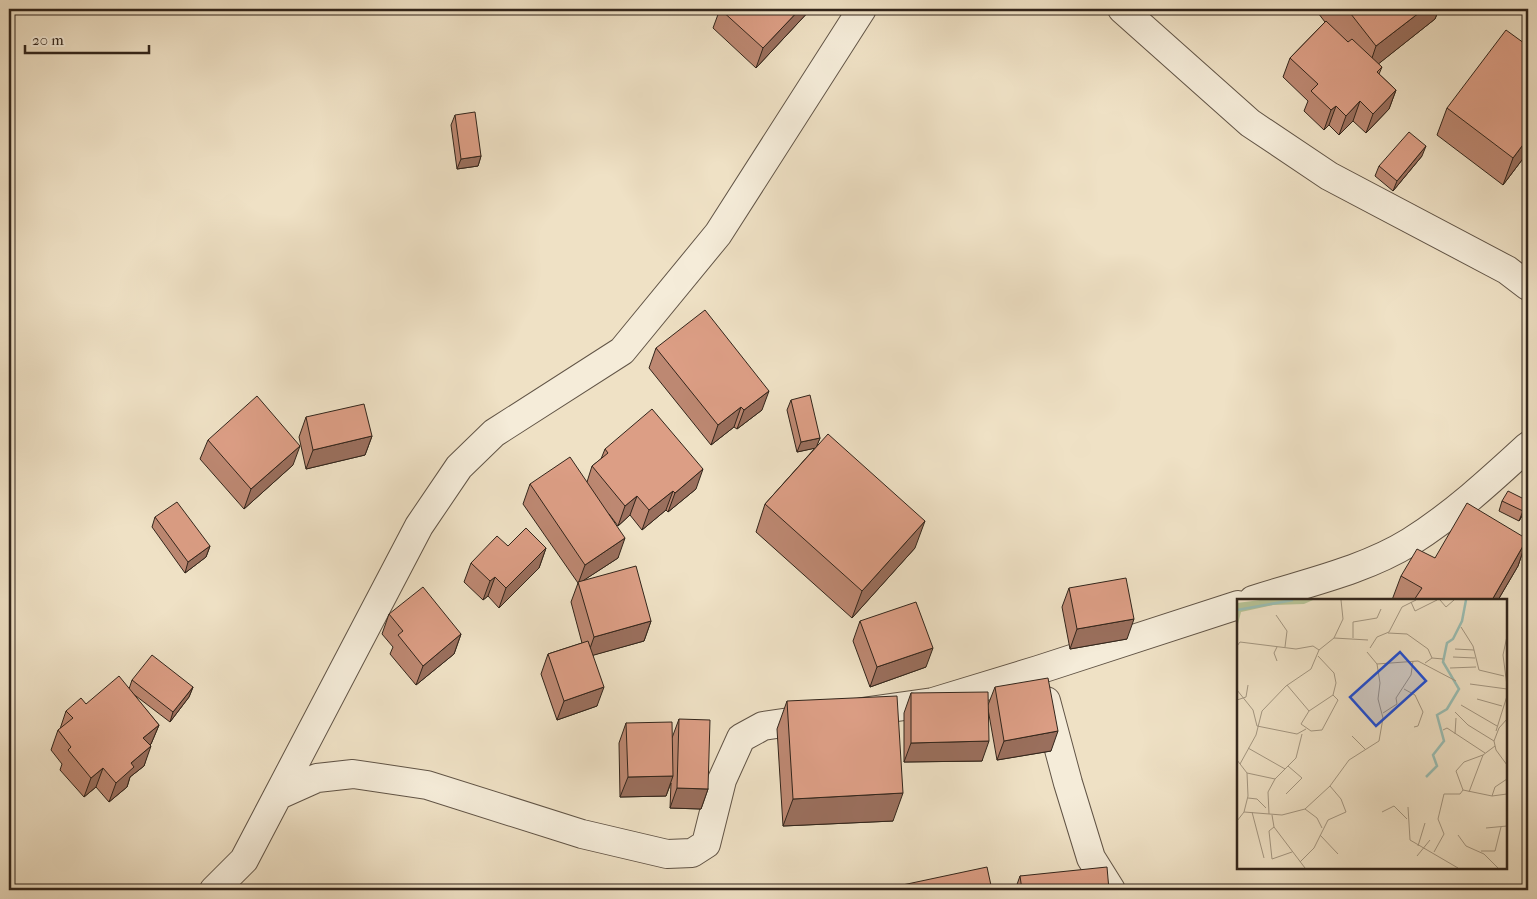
<svg xmlns="http://www.w3.org/2000/svg" width="1537" height="899" font-family="'IM FELL French Canon',serif">
  <style>
    .lines { fill: none; stroke-linecap: round; stroke-linejoin: round }
    .street-casing { stroke: #615446; stroke-width: 30 }
    .street { stroke: #f5ecd9; stroke-width: 28 }
    .wall { fill: #bd8872; stroke: #32251b }
    .shaded-wall { fill: #9a6f5d; stroke: #32251b }
    .building { fill: #dc9e85; stroke: #32251b }
    .inset-river { fill: none; stroke: #9abeb4; stroke-width: 2.5 }
    .inset-road { fill: none; stroke: #a39681; stroke-width: 1 }
    .view { fill: #1d4ed8; fill-opacity: 0.15; stroke: #1d4ed8; stroke-width: 2.5 }
    .inset-edge { fill: none; stroke: #32251b; stroke-width: 2.5 }
  </style>
  <rect width="100%" height="100%" fill="#efe1c5"/>
  <filter id="stains"><feTurbulence type="fractalNoise" baseFrequency=".004" numOctaves="4"/><feColorMatrix values="0 0 0 0 .2 0 0 0 0 .09 0 0 0 0 .02 0 0 0 .5 -.17"/></filter>
  <radialGradient id="worn" r=".72"><stop offset=".6" stop-color="#630" stop-opacity="0"/><stop offset="1" stop-color="#630" stop-opacity=".3"/></radialGradient>
  <g class="lines">
    <!-- street casing -->
    <g class="street-casing">
      <path id="street" d="M 1122,9 L 1250,123 L 1329,176 L 1507,270 L 1528,286
        M 1253,600 C 1305,583 1363,571 1410,542 C 1453,515 1491,480 1528,446
        M 1046,701 L 1068,783 L 1091,858 L 1111,890
        M 862,712 L 933,702 L 1038,670 L 1238,605
        M 279,795 L 317,778 L 353,774 L 427,785 L 582,834 L 667,854 L 692,853 L 706,844 L 722,780 L 741,738 L 763,726 L 817,718
        M 214,890 L 244,860 L 419,526 L 459,467 L 494,433 L 622,351 L 718,234 L 862,9"/>
    </g>
    <!-- street -->
    <use href="#street" class="street"/>
  </g>
  <!-- wall -->
  <path class="wall" d="M 688,9 L 697,9 L 691,13 Z
    M 720,9 L 811,9 L 756,68 L 713,28 Z
    M 1315,9 L 1439,9 L 1435,19 L 1378,64 L 1382,67 L 1379,74 L 1396,90 L 1389,109 L 1366,133 L 1353,121 L 1339,135 L 1329,125 L 1324,130 L 1304,111 L 1308,101 L 1283,77 L 1290,58 L 1325,22 Z
    M 1447,108 L 1528,152 L 1503,185 L 1437,135 Z
    M 455,115 L 481,156 L 478,166 L 457,169 L 451,125 Z
    M 1422,156 L 1393,191 L 1375,176 L 1379,166 Z
    M 656,348 L 762,410 L 737,429 L 734,427 L 711,445 L 649,368 Z
    M 791,400 L 820,438 L 816,447 L 915,548 L 852,618 L 756,532 L 765,504 L 815,448 L 797,452 L 787,410 Z
    M 306,417 L 372,436 L 365,455 L 306,469 L 299,437 Z
    M 208,440 L 293,465 L 244,509 L 200,459 Z
    M 605,449 L 696,489 L 668,512 L 666,510 L 642,530 L 630,515 L 618,526 L 609,514 L 618,558 L 584,580 L 651,621 L 644,641 L 593,655 L 597,706 L 557,720 L 541,674 L 548,654 L 582,643 L 571,602 L 578,583 L 523,504 L 530,484 L 587,482 L 592,466 L 601,459 Z
    M 1502,501 L 1528,501 L 1525,511 L 1519,521 L 1499,511 Z
    M 155,517 L 210,546 L 206,557 L 185,573 L 152,527 Z
    M 1527,539 L 1518,566 L 1498,600 L 1392,600 L 1401,576 L 1435,558 Z
    M 508,546 L 546,548 L 539,568 L 499,608 L 488,596 L 483,600 L 464,582 L 471,563 Z
    M 1069,588 L 1127,639 L 1070,649 L 1062,607 Z
    M 389,614 L 461,634 L 454,654 L 416,685 L 390,654 L 393,647 L 382,634 Z
    M 860,621 L 926,667 L 870,687 L 853,641 Z
    M 132,680 L 193,687 L 189,697 L 170,722 L 132,693 L 159,725 L 151,744 L 150,745 L 144,766 L 130,777 L 127,787 L 109,802 L 96,787 L 84,797 L 60,770 L 62,764 L 51,750 L 58,730 L 60,729 L 66,711 L 129,689 Z
    M 995,687 L 1051,751 L 997,760 L 988,709 L 982,761 L 904,762 L 904,713 L 911,693 L 988,705 Z
    M 787,701 L 893,821 L 783,826 L 777,729 Z
    M 679,719 L 708,789 L 701,809 L 670,808 L 671,783 L 666,796 L 620,797 L 619,743 L 626,723 L 672,738 Z
    M 1020,876 L 1109,890 L 1015,890 Z"/>
  <!-- shaded-wall -->
  <path class="shaded-wall" d="M 693,9 L 697,9 L 691,13 Z
    M 800,9 L 811,9 L 756,68 L 763,48 Z
    M 1424,9 L 1439,9 L 1435,19 L 1367,73 L 1376,46 Z
    M 1396,90 L 1389,109 L 1366,133 L 1373,114 Z
    M 1360,101 L 1353,121 L 1339,135 L 1346,116 Z
    M 1336,106 L 1329,125 L 1324,130 L 1331,110 Z
    M 1528,138 L 1528,152 L 1503,185 L 1513,158 Z
    M 1426,146 L 1422,156 L 1393,191 L 1397,181 Z
    M 481,156 L 478,166 L 457,169 L 461,159 Z
    M 769,391 L 762,410 L 737,429 L 744,410 Z
    M 741,407 L 734,427 L 711,445 L 718,425 Z
    M 372,436 L 365,455 L 306,469 L 313,450 Z
    M 820,438 L 816,448 L 797,452 L 801,442 Z
    M 300,446 L 293,465 L 244,509 L 251,489 Z
    M 703,469 L 696,489 L 668,512 L 675,493 Z
    M 673,491 L 666,510 L 642,530 L 649,510 Z
    M 637,496 L 630,515 L 618,526 L 625,506 Z
    M 1528,501 L 1525,511 L 1519,521 L 1523,511 Z
    M 925,521 L 915,548 L 852,618 L 862,591 Z
    M 625,538 L 618,558 L 578,584 L 585,565 Z
    M 1527,539 L 1518,566 L 1498,600 L 1492,600 Z
    M 210,546 L 206,557 L 185,573 L 188,562 Z
    M 546,548 L 539,568 L 499,608 L 506,588 Z
    M 495,577 L 488,596 L 483,600 L 490,581 Z
    M 1134,619 L 1127,639 L 1070,649 L 1077,629 Z
    M 651,621 L 644,641 L 587,657 L 594,637 Z
    M 461,634 L 454,654 L 416,685 L 423,666 Z
    M 933,648 L 926,667 L 870,687 L 877,667 Z
    M 193,687 L 189,697 L 170,722 L 173,712 Z
    M 604,687 L 597,706 L 557,720 L 564,701 Z
    M 159,725 L 151,744 L 136,757 L 143,738 Z
    M 1058,731 L 1051,751 L 997,760 L 1004,741 Z
    M 989,741 L 982,761 L 904,762 L 911,743 Z
    M 151,746 L 144,766 L 130,777 L 127,787 L 109,802 L 116,783 L 131,763 Z
    M 103,768 L 96,787 L 84,797 L 91,778 Z
    M 673,776 L 666,796 L 620,797 L 628,777 Z
    M 677,788 L 708,789 L 701,809 L 670,808 Z
    M 903,793 L 893,821 L 783,826 L 793,799 Z"/>
  <!-- building -->
  <path class="building" d="M 720,9 L 800,9 L 763,48 Z
    M 1347,9 L 1424,9 L 1376,46 Z
    M 1326,21 L 1348,42 L 1352,39 L 1382,67 L 1377,72 L 1396,90 L 1373,114 L 1360,101 L 1346,116 L 1336,106 L 1331,110 L 1311,91 L 1318,84 L 1290,58 Z
    M 1506,30 L 1528,46 L 1528,138 L 1513,158 L 1447,108 Z
    M 475,112 L 481,156 L 461,159 L 455,115 Z
    M 1409,132 L 1426,146 L 1397,181 L 1379,166 Z
    M 705,310 L 769,391 L 744,410 L 741,407 L 718,425 L 656,348 Z
    M 810,395 L 820,438 L 801,442 L 791,400 Z
    M 257,396 L 300,446 L 251,489 L 208,440 Z
    M 364,404 L 372,436 L 313,450 L 306,417 Z
    M 652,409 L 703,469 L 675,493 L 673,491 L 649,510 L 637,496 L 625,506 L 592,466 L 608,453 L 605,449 Z
    M 828,434 L 925,521 L 862,591 L 765,504 Z
    M 570,457 L 625,538 L 585,565 L 530,484 Z
    M 1508,491 L 1528,501 L 1523,511 L 1502,501 Z
    M 177,502 L 210,546 L 188,562 L 155,517 Z
    M 1467,503 L 1527,539 L 1492,600 L 1414,600 L 1422,588 L 1401,576 L 1417,549 L 1435,558 Z
    M 526,528 L 546,548 L 506,588 L 495,577 L 490,581 L 471,563 L 497,536 L 508,546 Z
    M 636,566 L 651,621 L 594,637 L 578,582 Z
    M 1126,578 L 1134,619 L 1077,629 L 1069,588 Z
    M 423,587 L 461,634 L 423,666 L 398,635 L 403,631 L 389,614 Z
    M 916,602 L 933,648 L 877,667 L 860,621 Z
    M 588,641 L 604,687 L 564,701 L 548,654 Z
    M 152,655 L 193,687 L 173,712 L 132,680 Z
    M 119,676 L 159,725 L 143,738 L 151,746 L 131,763 L 134,767 L 116,783 L 103,768 L 91,778 L 68,750 L 71,747 L 58,730 L 73,718 L 66,711 L 81,698 L 86,704 Z
    M 1048,678 L 1058,731 L 1004,741 L 995,687 Z
    M 988,692 L 989,741 L 911,743 L 911,693 Z
    M 897,696 L 903,793 L 793,799 L 787,701 Z
    M 679,719 L 710,720 L 708,789 L 677,788 Z
    M 672,722 L 673,776 L 628,777 L 626,723 Z
    M 987,867 L 992,890 L 879,890 Z
    M 1107,867 L 1109,890 L 1022,890 L 1020,876 Z"/>
  <!-- overview -->
  <g transform="translate(1237 599)">
    <rect width="270" height="270" fill="#efe1c5"/>
    <path d="M 23,1 L 76,1 L 67,5 L 36,6 L 4,13 L 0,29 L 0,4 Z" fill="#b7c396"/>
    <path class="inset-river" d="M 0,11 L 56,1M 189,178 L 200,167 L 196,156 L 207,142 L 200,116 L 210,110 L 222,90 L 206,63 L 210,44 L 216,40 L 225,22 L 229,1"/>
    <path class="inset-road" d="M 203,1 L 209,8 L 217,1M 174,3 L 178,12 L 200,1M 39,16 L 50,32 L 48,48M 224,28 L 236,47 L 242,71 L 267,77M 151,34 L 170,35 L 191,50 L 195,59M 270,37 L 266,56 L 270,87M 97,39 L 131,41M 116,39 L 116,23 L 140,19 L 144,10M 0,47 L 3,43 L 59,50 L 76,47 L 82,51M 133,49 L 140,38 L 152,33 L 165,8 L 179,1M 218,50 L 237,51M 82,51 L 97,39 L 106,20 L 104,1M 216,58 L 238,59M 40,62 L 37,54 L 40,48M 188,64 L 195,59 L 206,60M 140,65 L 181,62 L 219,82M 213,69 L 239,68M 233,85 L 270,90M 50,86 L 72,112 L 64,125 L 74,132 L 85,131 L 101,101 L 96,96M 167,90 L 178,96 L 186,113 L 181,127 L 177,128M 0,91 L 16,111 L 20,127 L 60,135 L 69,130M 240,100 L 265,107M 0,101 L 9,98 L 11,86M 224,106 L 260,127M 72,112 L 96,96 L 99,84 L 97,74 L 81,57M 218,113 L 231,126 L 257,142M 146,114 L 160,105 L 159,99 L 174,76 L 176,62M 270,120 L 262,129 L 257,142 L 259,151 L 270,166M 206,131 L 210,129 L 248,154M 259,132 L 270,97M 218,135 L 219,119M 115,137 L 129,151M 11,149 L 48,170M 246,156 L 227,163 L 219,172 L 226,191 L 255,197 L 270,195M 0,161 L 10,174 L 11,197 L 7,213 L 0,222M 3,165 L 19,136 L 25,112 L 49,87 L 74,70 L 82,51M 10,174 L 38,180 L 59,159 L 65,135M 232,193 L 246,156 L 258,147M 49,195 L 65,179 L 51,167M 255,197 L 258,188 L 270,180M 11,199 L 20,200 L 29,209M 171,208 L 173,241 L 221,269M 68,210 L 80,219 L 85,229M 7,213 L 45,216 L 68,210 L 93,187 L 112,161 L 142,142 L 146,119 L 141,100 L 143,84 L 140,65 L 130,53M 15,213 L 27,259M 145,213 L 157,207 L 170,220M 32,215 L 31,193 L 38,180M 35,216 L 37,228 L 68,269M 37,228 L 32,232 L 35,260 L 55,253M 249,229 L 270,227M 83,236 L 101,255M 221,236 L 229,247 L 247,255 L 261,269M 181,247 L 188,224M 244,252 L 258,252 L 264,228M 197,253 L 207,235 L 201,220 L 207,195 L 223,195 L 226,191M 180,257 L 193,241M 63,263 L 77,249 L 91,221 L 109,213 L 104,200 L 93,187"/>
    <path class="view" d="M 163,53 L 189,82 L 139,127 L 113,98 Z"/>
    <rect width="270" height="270" class="inset-edge"/>
  </g>
  <!-- margin -->
  <rect width="1537" height="899" fill="none" stroke="#efe1c5" stroke-width="30"/>
  <rect x="10" y="10" width="1517" height="879" fill="none" stroke="#32251b" stroke-width="2.5"/>
  <rect x="15" y="15" width="1507" height="869" fill="none" stroke="#32251b"/>
  <!-- scale -->
  <path d="M25 45v8h124v-8" fill="none" stroke="#32251b" stroke-width="2.5"/>
  <text x="32" y="45" font-size="15" fill="#32251b" stroke="#f5ecd9" stroke-width="4" paint-order="stroke">20 m</text>
  <rect width="100%" height="100%" filter="url(#stains)"/>
  <rect width="100%" height="100%" fill="url(#worn)"/>
</svg>
